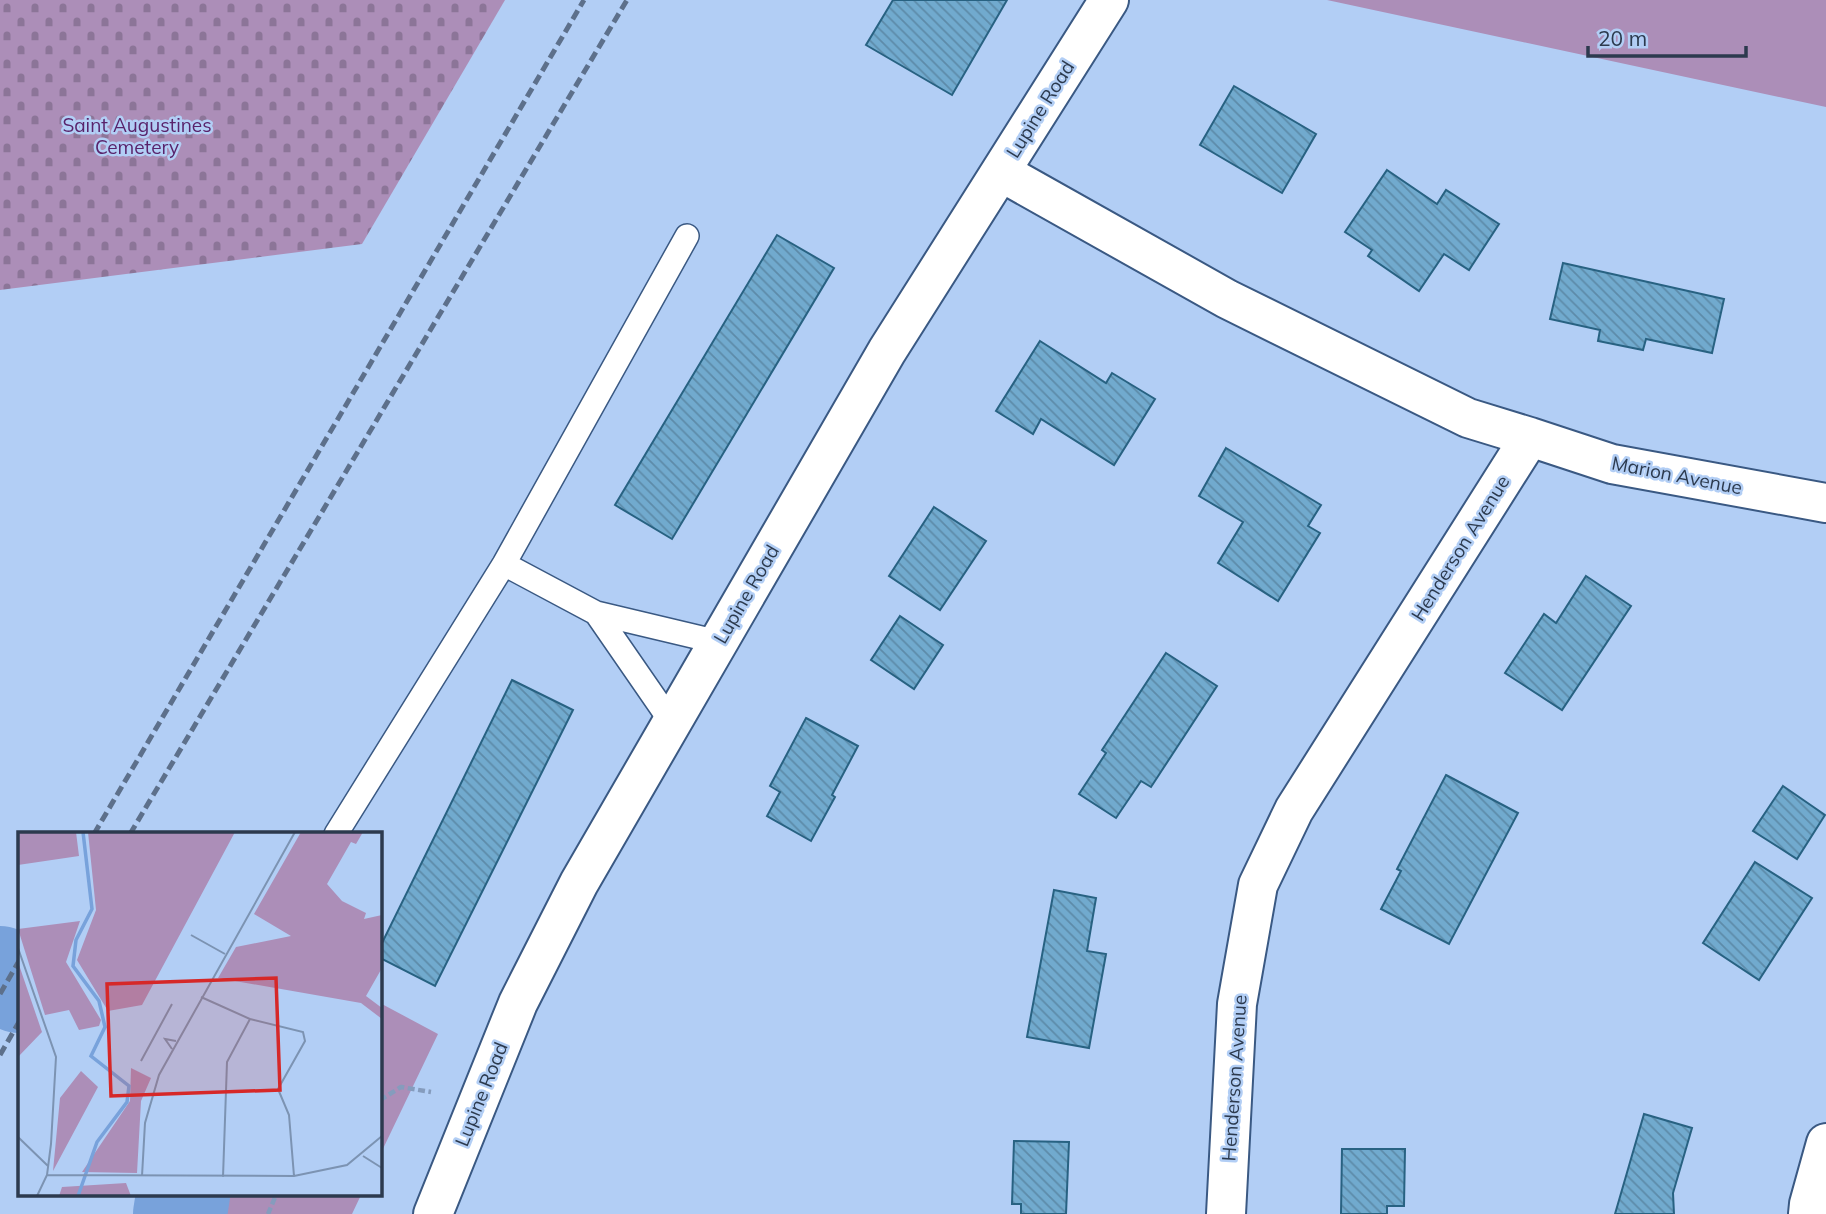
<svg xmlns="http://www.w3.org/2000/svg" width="1826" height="1214" font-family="Mulish,sans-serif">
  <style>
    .cemetery { fill: url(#cemetery-stones) }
    .park { fill: #ac8eb8 }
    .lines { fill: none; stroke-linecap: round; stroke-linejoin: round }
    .river { stroke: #78a2db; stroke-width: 94 }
    .building { fill: url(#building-back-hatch); stroke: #286282; stroke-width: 2 }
    .service-casing { stroke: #3a5983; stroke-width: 26 }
    .minor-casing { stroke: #3a5983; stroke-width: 42 }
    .tertiary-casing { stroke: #3a5983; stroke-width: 42 }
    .path { stroke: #859cbd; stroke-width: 4.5; stroke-dasharray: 7 3.5; stroke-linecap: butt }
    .service { stroke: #fff; stroke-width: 23 }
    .minor { stroke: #fff; stroke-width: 38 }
    .tertiary { stroke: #fff; stroke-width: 38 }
    .rail { stroke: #5d708b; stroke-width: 5; stroke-dasharray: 10 5; stroke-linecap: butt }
    .labels { text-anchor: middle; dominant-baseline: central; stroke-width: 5; stroke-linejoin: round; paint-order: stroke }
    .street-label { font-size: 19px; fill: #2c3a4e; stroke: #b2cef5 }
    .park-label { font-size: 19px; fill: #59236b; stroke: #b2cef5 }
    .inset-river { fill: none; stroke: #78a2db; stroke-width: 3.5 }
    .inset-road { fill: none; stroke: #7c93b2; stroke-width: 2 }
    .view { fill: #d62828; fill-opacity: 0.15; stroke: #d62828; stroke-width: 3.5 }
    .inset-edge { fill: none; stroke: #2c3a4e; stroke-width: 3.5 }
  </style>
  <defs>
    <pattern id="cemetery-stones" width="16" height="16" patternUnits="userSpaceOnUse" patternTransform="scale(1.75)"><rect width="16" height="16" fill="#ac8eb8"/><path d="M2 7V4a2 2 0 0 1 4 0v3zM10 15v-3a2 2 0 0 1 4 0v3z" fill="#8c7598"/></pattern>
    <pattern id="building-back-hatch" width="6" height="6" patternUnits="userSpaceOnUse" patternTransform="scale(1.75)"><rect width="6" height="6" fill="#71aace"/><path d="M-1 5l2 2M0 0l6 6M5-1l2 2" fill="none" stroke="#5d8ba9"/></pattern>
  </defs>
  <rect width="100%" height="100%" fill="#b2cef5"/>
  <!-- cemetery -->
  <path class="cemetery" d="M 0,0 L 505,0 L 362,244 L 0,290 Z"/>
  <!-- park -->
  <path class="park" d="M 1327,0 L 1826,0 L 1826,107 Z
    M 380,1003 L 438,1034 L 380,1155 Z
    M 209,1195 L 361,1195 L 352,1214 L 208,1214 Z"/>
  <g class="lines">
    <!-- river -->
    <path class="river" d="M 0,973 L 19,986
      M 180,1214 L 183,1195"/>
  </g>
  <!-- building -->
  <path class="building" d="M 893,0 L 1007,0 L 952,95 L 866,45 Z
    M 1234,86 L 1316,134 L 1282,193 L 1200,145 Z
    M 1387,170 L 1437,204 L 1446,190 L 1499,224 L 1469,270 L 1444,254 L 1419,291 L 1368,256 L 1372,250 L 1345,232 Z
    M 777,235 L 834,268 L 672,539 L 615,505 Z
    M 1563,263 L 1724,299 L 1712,353 L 1646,339 L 1643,350 L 1598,341 L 1600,330 L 1550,319 Z
    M 1040,341 L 1106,383 L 1112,373 L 1155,399 L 1114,465 L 1041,419 L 1033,434 L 996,411 Z
    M 1226,448 L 1321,505 L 1308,526 L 1320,533 L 1278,601 L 1218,563 L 1243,522 L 1199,496 Z
    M 934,507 L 986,541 L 940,610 L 889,576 Z
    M 1586,576 L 1631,606 L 1562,710 L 1505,673 L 1544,614 L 1556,623 Z
    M 900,616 L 943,645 L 914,689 L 871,660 Z
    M 1166,653 L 1217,686 L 1151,787 L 1141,781 L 1116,818 L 1079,794 L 1106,753 L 1102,750 Z
    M 512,680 L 573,710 L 435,986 L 380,958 L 380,947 Z
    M 806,718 L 858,746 L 832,795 L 835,797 L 811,841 L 767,816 L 780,792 L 770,786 Z
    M 1446,775 L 1518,813 L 1449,944 L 1381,909 L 1401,871 L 1397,869 Z
    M 1783,786 L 1825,815 L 1797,859 L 1753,831 Z
    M 1755,862 L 1812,898 L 1759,980 L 1703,943 Z
    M 1054,890 L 1096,898 L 1087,951 L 1106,954 L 1089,1048 L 1027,1037 Z
    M 1644,1114 L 1692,1128 L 1673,1193 L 1674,1214 L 1615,1214 Z
    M 1014,1141 L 1069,1142 L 1066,1214 L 1021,1214 L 1021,1204 L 1012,1204 Z
    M 1342,1149 L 1405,1149 L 1404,1206 L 1387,1206 L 1387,1214 L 1341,1214 Z"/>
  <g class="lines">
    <!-- service casing -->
    <g class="service-casing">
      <path id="service" d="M 504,564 L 596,613
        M 672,723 L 596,613 L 718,642
        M 336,834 L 504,564 L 687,236"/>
    </g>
    <!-- minor casing -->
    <g class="minor-casing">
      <path id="minor" d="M 1001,172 L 1227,299 L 1468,418 L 1530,437 L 1294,810 L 1258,885 L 1237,1004 L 1226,1214
        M 1530,437 L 1612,464 L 1826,503
        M 1808,1214 L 1809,1204 L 1826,1143"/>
    </g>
    <!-- tertiary casing -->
    <g class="tertiary-casing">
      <path id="tertiary" d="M 433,1214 L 518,1003 L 579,883 L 887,351 L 1109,0"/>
    </g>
    <!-- path -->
    <path class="path" d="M 380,1100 L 401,1087 L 431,1092
      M 268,1214 L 276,1195"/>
    <!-- service -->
    <use href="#service" class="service"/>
    <!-- minor -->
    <use href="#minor" class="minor"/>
    <!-- tertiary -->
    <use href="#tertiary" class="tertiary"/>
    <!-- rail -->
    <path class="rail" d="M 94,834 L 584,0
      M 130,834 L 627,0
      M 0,994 L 19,961
      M 0,1055 L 19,1022"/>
  </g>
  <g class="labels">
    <!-- street labels -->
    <g class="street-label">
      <text transform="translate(1040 109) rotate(-58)">Lupine Road</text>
      <text transform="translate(1677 475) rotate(11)">Marion Avenue</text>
      <text transform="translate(1460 548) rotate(-58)">Henderson Avenue</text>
      <text transform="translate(746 594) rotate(-60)">Lupine Road</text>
      <text transform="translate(1234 1078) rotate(-86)">Henderson Avenue</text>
      <text transform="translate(481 1094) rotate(-68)">Lupine Road</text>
    </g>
    <!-- park labels -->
    <g class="park-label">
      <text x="137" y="125">Saint Augustines<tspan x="137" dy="22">Cemetery</tspan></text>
    </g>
  </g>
  <!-- overview -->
  <g transform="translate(18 832)">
    <rect width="364" height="364" fill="#b2cef5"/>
    <path d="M 70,0 L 217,0 L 124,173 L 90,179 L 59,128 L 78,78 Z" fill="#ac8eb8"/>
    <path d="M 1,0 L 58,0 L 61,24 L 0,33 ZM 283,0 L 345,0 L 338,12 L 333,10 L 309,52 L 324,69 L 348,81 L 346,87 L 364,83 L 364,136 L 348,164 L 364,176 L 364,187 L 343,171 L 200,146 L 218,115 L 273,104 L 236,82 ZM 62,89 L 48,130 L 83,188 L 81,194 L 61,198 L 51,178 L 27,183 L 0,97 ZM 0,130 L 24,200 L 0,225 ZM 113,236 L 133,246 L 123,269 L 119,341 L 64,340 L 112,269 ZM 63,239 L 80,255 L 35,339 L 42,266 ZM 108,351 L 113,364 L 41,364 L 44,355 Z" fill="#ac8eb8"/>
    <path class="inset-river" d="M 60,364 L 79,310 L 109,270 L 111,254 L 73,224 L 87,195 L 81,169 L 55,134 L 58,108 L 74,77 L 65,0"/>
    <path class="inset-road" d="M 173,103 L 207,122M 0,116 L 38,225 L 33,312 L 29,343 L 19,364M 183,165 L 232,187 L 209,230 L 205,345M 232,187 L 285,200 L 287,209 L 260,257 L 271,283 L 276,344M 154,217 L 147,207 L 158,209M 123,229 L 154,172M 0,305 L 30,334M 345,324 L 364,336M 29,343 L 276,344 L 329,333 L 364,304M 124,344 L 127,291 L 141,243 L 277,0"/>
    <path class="view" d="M 258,146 L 262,258 L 93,264 L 89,152 Z"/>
    <rect width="364" height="364" class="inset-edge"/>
  </g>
  <!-- scale -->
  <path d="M1588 46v10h158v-10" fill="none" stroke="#2c3a4e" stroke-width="3.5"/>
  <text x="1598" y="46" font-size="21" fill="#2c3a4e" stroke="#b2cef5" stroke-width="5" paint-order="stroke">20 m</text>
</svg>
